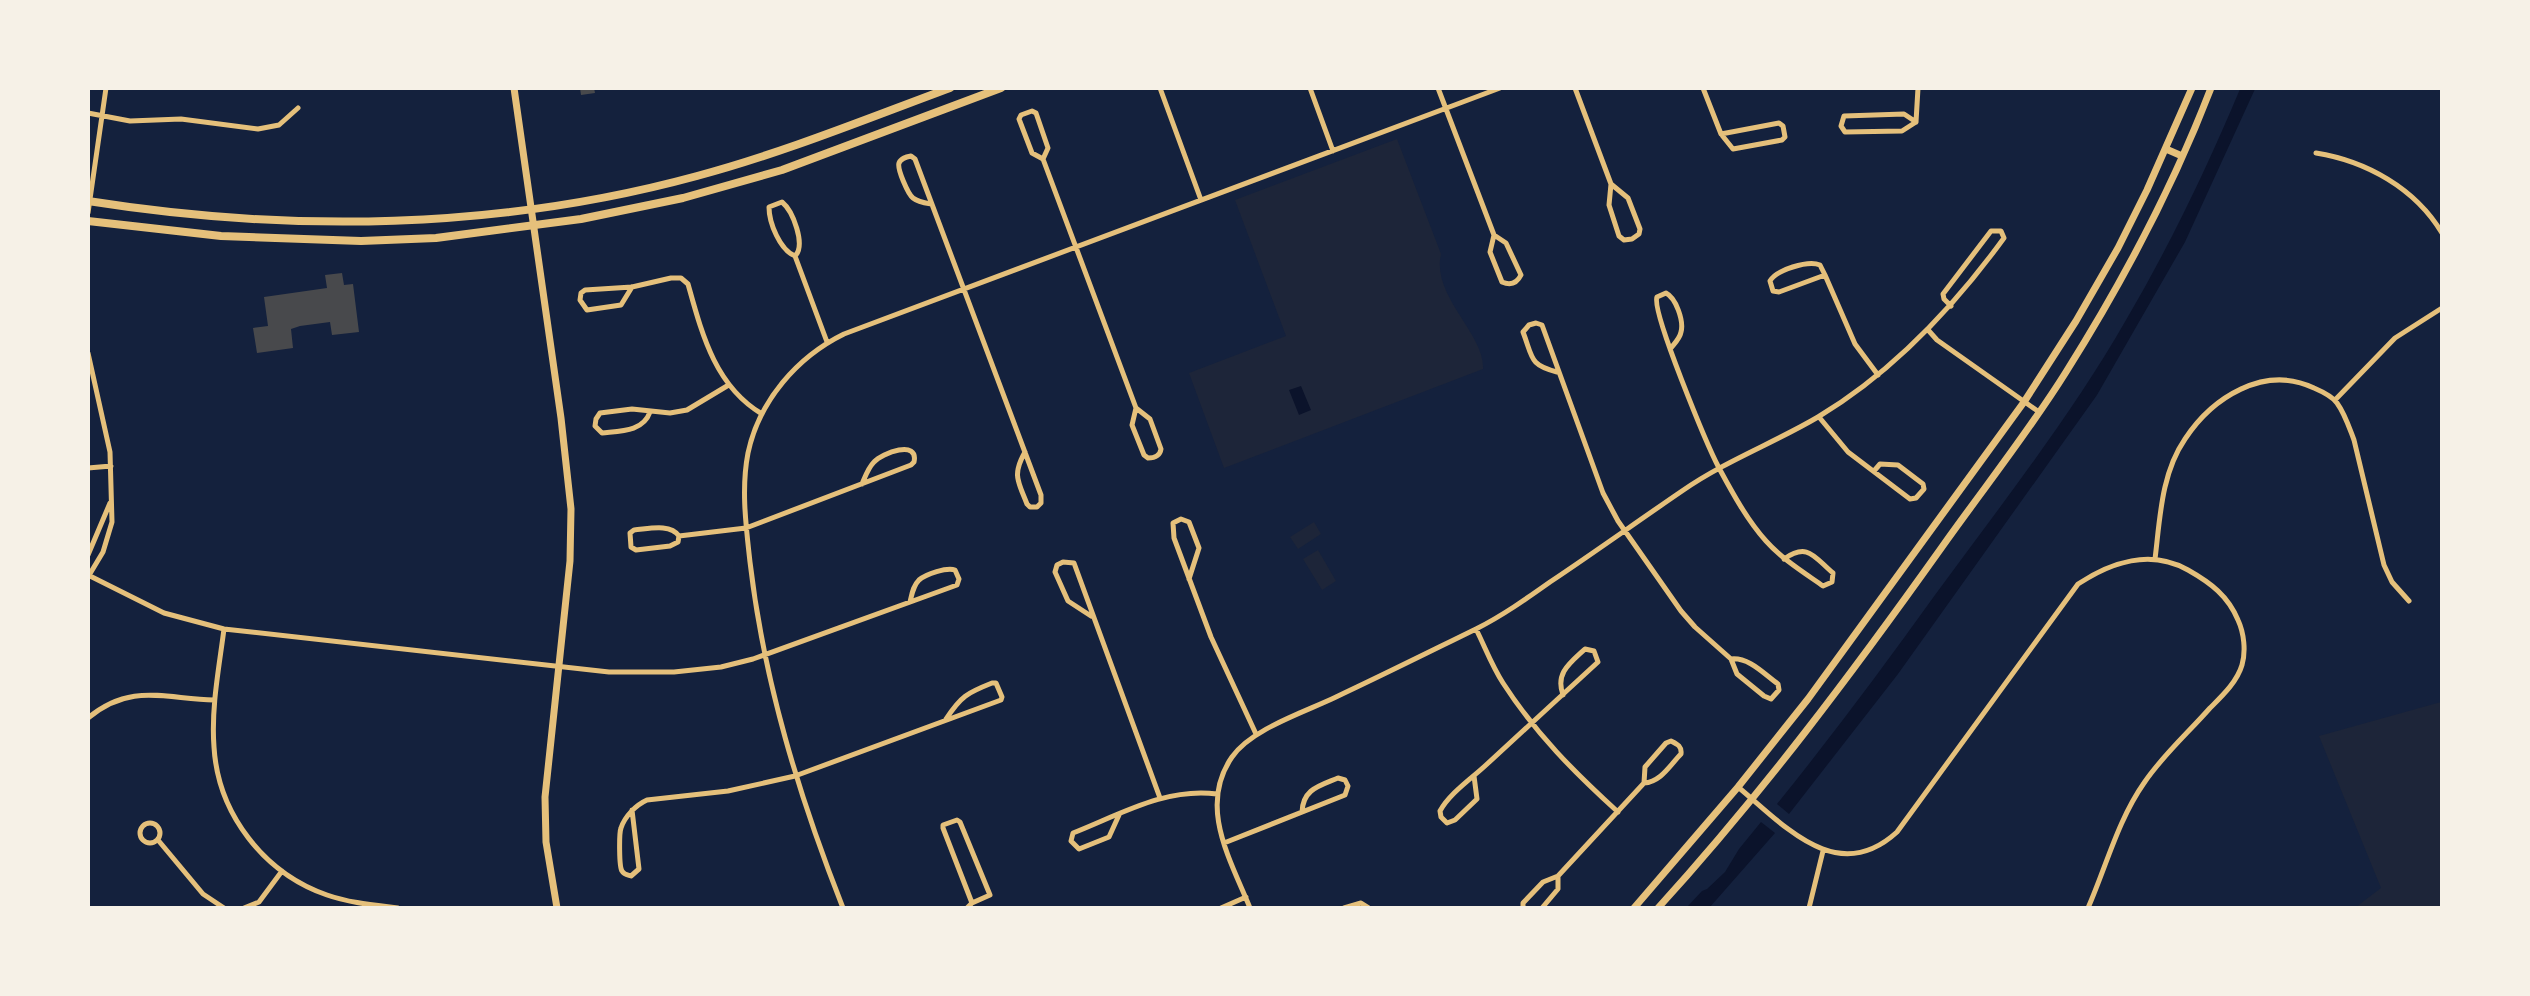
<svg xmlns="http://www.w3.org/2000/svg" width="2530" height="996" font-family="Karla,sans-serif">
  <style>
    .green { fill: #1d2539 }
    .water { fill: #0b132b }
    .building { fill: #48494c }
    .lines { fill: none; stroke-linecap: round; stroke-linejoin: round }
    .minor { stroke: #e5c07b; stroke-width: 5 }
    .tertiary { stroke: #e5c07b; stroke-width: 7 }
    .secondary { stroke: #e5c07b; stroke-width: 8 }
  </style>
  <rect width="100%" height="100%" fill="#14213d"/>
  <!-- green -->
  <path class="green" d="M 1397,139 L 1441,254 C 1431,296 1485,334 1483,369 L 1224,468 L 1189,373 L 1286,336 L 1235,200 Z
    M 1314,522 L 1321,534 L 1298,549 L 1290,537 Z
    M 1318,550 L 1336,581 L 1322,590 L 1303,559 Z
    M 2441,702 L 2441,907 L 2356,907 L 2381,888 L 2319,736 Z"/>
  <!-- water -->
  <path class="water" d="M 2240,89 L 2255,89 L 2185,242 L 2097,395 L 1898,674 L 1789,814 L 1777,804 C 1832,736 1884,666 1935,595 C 2001,505 2071,416 2126,320 C 2170,245 2207,168 2240,89 Z
    M 1301,386 L 1311,410 L 1299,415 L 1289,390 Z
    M 1761,822 L 1775,833 L 1710,907 L 1687,907 L 1702,891 L 1707,889 L 1725,872 L 1739,849 Z"/>
  <!-- building -->
  <path class="building" d="M 580,88 L 594,88 L 595,93 L 581,95 Z
    M 342,273 L 344,285 L 353,284 L 359,332 L 332,335 L 330,322 L 300,326 L 291,329 L 293,348 L 257,353 L 253,328 L 268,326 L 264,297 L 327,288 L 325,275 Z"/>
  <g class="lines">
    <!-- minor -->
    <path class="minor" d="M 1160,88 L 1201,200
      M 1310,88 L 1333,151
      M 1438,88 L 1494,235 L 1490,252 L 1502,282 C 1511,286 1517,283 1521,275 L 1506,243 L 1494,235
      M 1575,88 L 1611,184 L 1609,205 L 1619,236 L 1624,240 L 1632,239 L 1639,234 L 1640,229 L 1628,198 L 1611,184
      M 1703,88 L 1721,134 L 1733,149 L 1782,140 L 1785,137 L 1783,126 L 1779,123 L 1721,134
      M 88,113 L 130,121 L 181,119 L 258,129 L 279,125 L 298,108
      M 1916,122 L 1904,114 L 1844,116 L 1841,126 L 1845,132 L 1902,131 L 1916,122 L 1918,88
      M 2316,153 C 2366,161 2415,188 2442,233
      M 1043,159 L 1048,148 L 1036,113 L 1032,111 L 1021,115 L 1019,119 L 1032,153 L 1043,159 L 1136,408 L 1132,425 L 1144,455 L 1148,458 C 1155,458 1160,456 1161,449 L 1150,419 L 1136,408
      M 931,204 C 925,203 918,202 913,198 C 908,194 897,169 899,163 C 901,158 906,157 911,156 L 915,159 L 1041,495 L 1041,503 L 1037,507 L 1030,507 L 1027,504 C 1018,481 1012,475 1025,452
      M 88,213 L 106,88
      M 795,256 C 806,245 793,211 782,202 L 769,207 C 769,223 780,250 795,256 L 827,342
      M 1825,275 L 1779,292 L 1773,291 L 1770,281 C 1776,270 1808,260 1820,265 L 1825,275 L 1855,344 L 1878,375
      M 632,287 L 621,305 L 587,310 L 580,300 L 581,293 L 585,290 L 632,287 L 671,278 L 681,278 L 688,284 C 702,334 715,386 762,414
      M 1929,331 L 1937,340 L 2039,412
      M 1671,348 C 1675,343 1680,338 1681,332 C 1684,321 1676,298 1666,293 L 1657,297 C 1651,311 1708,447 1719,468 C 1732,492 1747,520 1766,541 C 1782,559 1803,572 1823,586 L 1832,582 L 1833,573 C 1814,557 1808,542 1784,559
      M 88,353 L 110,452 L 112,522 L 103,552 L 88,577
      M 1557,372 C 1529,365 1533,358 1523,332 L 1529,325 L 1536,323 L 1542,325 L 1603,493 L 1618,521 L 1681,611 L 1695,627 L 1731,659 L 1737,674 L 1764,696 L 1771,699 L 1779,690 L 1778,684 C 1764,674 1749,657 1731,659
      M 2335,400 L 2395,338 L 2442,308
      M 650,412 C 643,432 620,431 602,433 L 595,426 L 596,419 L 600,413 L 632,409 L 670,413 L 687,410 L 727,386
      M 1819,417 L 1848,452 L 1910,499 L 1916,498 L 1924,489 L 1923,484 L 1898,465 L 1880,464 L 1874,471
      M 88,468 L 111,466
      M 679,536 L 678,542 L 670,546 L 636,550 L 631,547 L 630,533 L 634,530 C 648,529 670,523 679,536 L 746,528 L 911,465 L 914,462 C 919,439 882,453 874,462 C 868,468 865,477 862,484
      M 88,555 L 110,503
      M 2155,559 C 2160,519 2161,474 2185,439 C 2212,398 2264,364 2314,388 C 2321,391 2332,396 2337,403 C 2345,414 2349,427 2354,440 L 2384,565 L 2392,582 L 2409,601
      M 88,575 L 164,613 L 224,629 L 609,672 L 674,672 L 721,667 L 753,659 L 957,585 L 959,579 L 955,570 C 947,567 926,574 919,580 C 913,586 912,594 910,602
      M 1189,579 L 1199,548 L 1189,522 L 1181,519 L 1173,523 L 1174,538 L 1211,637 L 1256,734
      M 1091,616 L 1068,601 L 1055,572 L 1057,565 L 1063,562 L 1074,563 L 1160,798
      M 224,629 C 219,668 211,708 214,747 C 218,814 264,873 327,895 C 350,903 374,905 398,908
      M 1476,629 C 1485,647 1492,666 1503,683 C 1536,734 1574,772 1618,812
      M 88,718 C 131,682 166,699 214,700
      M 1474,776 L 1477,799 L 1455,820 L 1447,823 L 1441,817 L 1440,811 C 1450,793 1471,779 1486,765 C 1523,731 1561,696 1598,662 L 1594,651 L 1585,649 C 1570,663 1555,673 1563,695
      M 1738,787 C 1784,825 1837,887 1897,832 L 2078,584 C 2111,562 2151,549 2188,570 C 2211,583 2228,596 2238,620 C 2244,633 2246,651 2242,665 C 2237,682 2222,696 2210,708 C 2188,733 2162,756 2144,783 C 2118,820 2106,867 2088,908
      M 632,810 L 639,869 L 631,876 C 628,875 624,875 622,871 C 619,867 619,833 621,828 C 625,816 636,805 647,800 L 728,791 L 795,776 L 1001,700 L 1002,697 L 996,683 L 992,683 C 967,693 961,696 946,719
      M 1119,815 L 1109,837 L 1079,849 L 1071,841 L 1073,833 C 1119,815 1166,787 1217,794
      M140 833a10 10 0 1 1 20 0a10 10 0 1 1-20 0Z
      M 158,840 L 203,894 L 224,908
      M 1224,843 L 1345,795 L 1348,786 L 1345,780 L 1338,778 C 1319,786 1303,789 1302,812
      M 244,908 L 259,902 L 282,871
      M 843,908 C 799,796 764,682 750,562 C 746,526 741,489 748,453 C 759,401 797,357 844,334 L 1500,88
      M 967,908 L 972,903 L 990,895 L 960,822 L 957,820 L 943,825 L 943,828 L 972,903
      M 1221,908 L 1246,897
      M 1250,908 C 1230,859 1198,806 1232,757 C 1251,729 1305,712 1336,697 C 1383,675 1429,652 1476,629 C 1502,616 1526,599 1550,582 C 1595,552 1638,521 1682,491 C 1725,461 1774,443 1818,417 C 1893,372 1953,308 2004,238 L 2001,231 L 1991,231 L 1943,294 L 1944,299 L 1951,306
      M 1344,908 L 1361,903 L 1369,908
      M 1523,908 L 1523,903 L 1543,882 L 1558,876 L 1644,783 C 1661,782 1670,765 1681,754 C 1682,746 1677,744 1671,741 L 1666,743 L 1645,767 L 1644,783
      M 1542,908 L 1558,889 L 1558,876
      M 1809,908 L 1823,851"/>
    <!-- tertiary -->
    <path class="tertiary" d="M 514,88 L 561,418 L 571,509 L 570,561 L 545,797 L 546,842 L 557,908
      M 2166,149 L 2182,156
      M 1634,908 L 1738,787 L 1808,699 L 2024,402 L 2076,321 L 2118,248 L 2147,190 L 2192,88
      M 1658,908 C 1761,795 1853,672 1942,547 C 1983,489 2028,433 2066,372 C 2122,283 2173,187 2211,88"/>
    <!-- secondary -->
    <path class="secondary" d="M 88,201 C 290,233 499,230 697,176 C 783,153 866,119 950,88
      M 88,221 L 221,236 L 361,241 L 436,238 L 581,219 L 683,198 L 782,170 L 1001,88"/>
  </g>
  <!-- border -->
  <rect width="2530" height="996" fill="none" stroke="#f6f1e7" stroke-width="180"/>
</svg>
